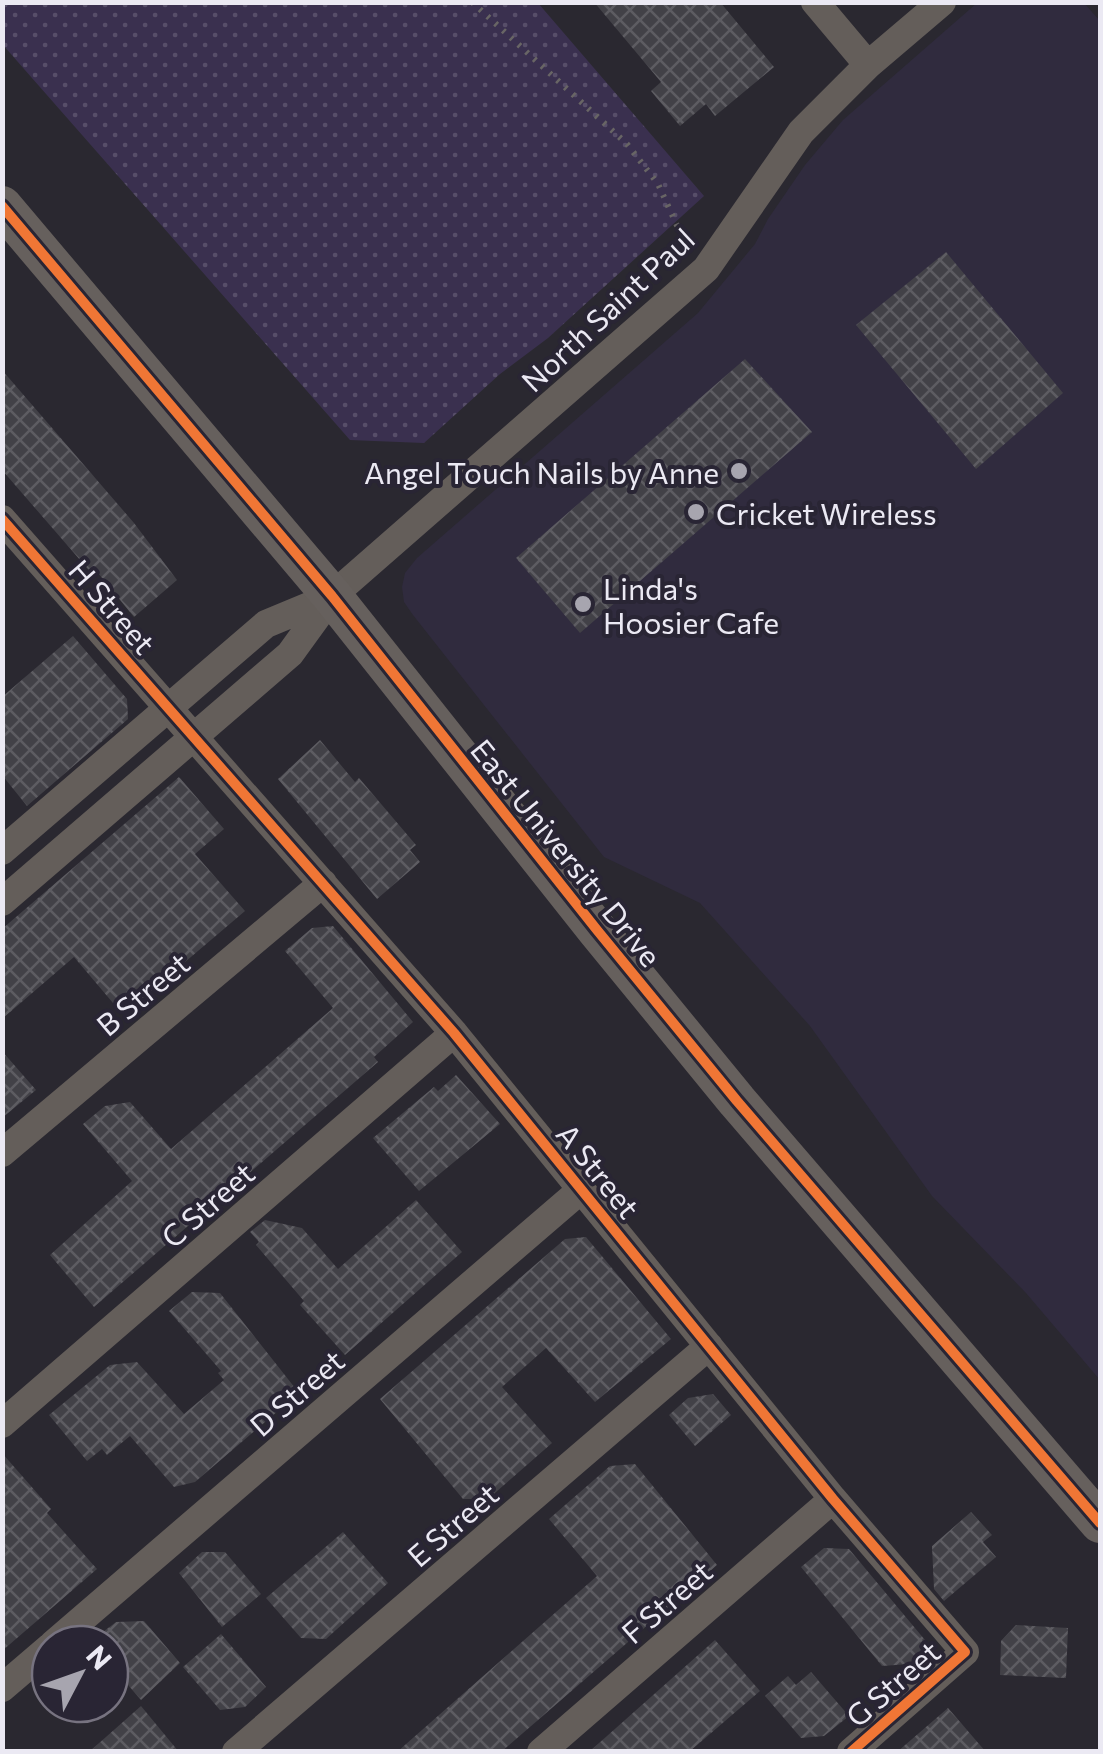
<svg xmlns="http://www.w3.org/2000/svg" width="1103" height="1754" font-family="Commissioner,sans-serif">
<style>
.built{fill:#302b3e}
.park{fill:url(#park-dots)}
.building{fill:url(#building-cross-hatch)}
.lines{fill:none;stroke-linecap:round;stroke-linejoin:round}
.path{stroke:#686565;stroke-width:6;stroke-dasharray:2.5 8;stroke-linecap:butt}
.street{stroke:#645e5a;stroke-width:28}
.secondary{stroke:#66605d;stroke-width:40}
.cycleway-casing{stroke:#292534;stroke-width:16}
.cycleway{stroke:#f07635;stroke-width:10}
.poi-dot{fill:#a7a5af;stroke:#292534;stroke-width:4}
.labels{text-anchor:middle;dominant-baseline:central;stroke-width:8;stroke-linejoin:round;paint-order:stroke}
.street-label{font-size:30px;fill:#ebe9f3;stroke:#292534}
.poi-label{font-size:30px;fill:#ebe9f3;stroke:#292534;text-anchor:start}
</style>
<defs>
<pattern id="park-dots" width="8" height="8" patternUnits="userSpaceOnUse" patternTransform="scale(2.5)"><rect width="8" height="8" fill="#3a304f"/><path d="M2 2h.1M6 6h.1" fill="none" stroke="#574e69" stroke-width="1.8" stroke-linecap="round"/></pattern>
<pattern id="building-cross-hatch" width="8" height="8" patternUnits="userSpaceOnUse" patternTransform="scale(2.5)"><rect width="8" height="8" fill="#424147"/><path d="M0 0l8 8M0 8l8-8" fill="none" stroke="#5d5c62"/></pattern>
</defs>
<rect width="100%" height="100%" fill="#2a2830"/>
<path class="built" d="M 977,3 L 1084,3 L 1100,21 L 1100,1380 L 1026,1293 L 932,1196 L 810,1026 L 700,903 L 604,857 L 413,615 L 404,602 L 402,587 L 405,573 L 417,558 L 698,313 L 755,244 L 768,219 L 805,165 L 843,120 Z"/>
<path class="park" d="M 2,3 L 538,3 L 704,196 L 548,338 L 500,374 L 424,443 L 350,440 L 3,45 Z"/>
<path class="building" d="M 594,2 L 720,2 L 774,67 L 715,116 L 706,104 L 680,126 L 651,91 L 661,82 Z
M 946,252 L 1063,393 L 976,469 L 856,325 Z
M 745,359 L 812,432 L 580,633 L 516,558 Z
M 2,370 L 134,523 L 177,580 L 134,617 L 98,573 L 94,576 L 2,470 Z
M 73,636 L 127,699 L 128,719 L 27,806 L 2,775 L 2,697 Z
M 320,740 L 355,782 L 359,778 L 416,845 L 410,850 L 420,862 L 377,899 L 278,779 Z
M 179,777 L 224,829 L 195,854 L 245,911 L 138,1002 L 113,1003 L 74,957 L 2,1019 L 2,929 Z
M 333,926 L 413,1022 L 374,1057 L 378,1062 L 94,1307 L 50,1255 L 132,1181 L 83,1124 L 105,1106 L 130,1102 L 171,1149 L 333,1008 L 285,951 L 312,928 Z
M 2,1051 L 36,1090 L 2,1118 Z
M 456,1075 L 500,1124 L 419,1191 L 373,1138 L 434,1087 L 438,1091 Z
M 416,1200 L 462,1252 L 345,1355 L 300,1305 L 304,1301 L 256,1245 L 259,1242 L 250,1232 L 265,1220 L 302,1228 L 338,1269 Z
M 586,1237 L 671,1339 L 595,1402 L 546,1348 L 502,1387 L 552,1443 L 488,1499 L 463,1499 L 380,1399 L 565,1239 Z
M 192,1292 L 220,1293 L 299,1393 L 195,1482 L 174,1487 L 130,1436 L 107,1455 L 102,1449 L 87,1461 L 49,1415 L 110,1365 L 137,1362 L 184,1414 L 224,1380 L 218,1373 L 221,1371 L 169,1311 Z
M 713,1394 L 731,1415 L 695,1446 L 669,1415 L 688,1398 Z
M 2,1453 L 51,1509 L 47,1513 L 97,1569 L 2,1651 Z
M 635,1464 L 717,1565 L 501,1752 L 397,1752 L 597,1576 L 549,1519 L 610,1466 Z
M 971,1512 L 992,1535 L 983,1542 L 996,1557 L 944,1601 L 934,1589 L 932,1546 Z
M 343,1532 L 388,1583 L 326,1639 L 301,1638 L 266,1598 Z
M 824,1548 L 849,1549 L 930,1646 L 909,1664 L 882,1666 L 801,1567 Z
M 202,1552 L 225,1552 L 261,1594 L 222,1627 L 179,1573 Z
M 144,1621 L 180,1663 L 141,1700 L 110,1664 L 110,1644 L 97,1643 L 101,1638 L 99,1635 L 116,1622 Z
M 1016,1625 L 1068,1628 L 1066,1678 L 1000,1675 L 1001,1641 Z
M 221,1634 L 266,1687 L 245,1707 L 220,1710 L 183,1667 Z
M 715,1640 L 760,1691 L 739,1709 L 689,1752 L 589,1752 Z
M 811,1672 L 849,1716 L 824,1736 L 801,1738 L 765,1696 L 788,1676 L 796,1685 Z
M 141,1706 L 179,1752 L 89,1752 Z
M 948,1708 L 986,1752 L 897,1752 Z"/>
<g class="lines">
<path class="path" d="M 472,2 L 627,144 L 658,184 L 686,245"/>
<path class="street" d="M 815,2 L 868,65
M 2,519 L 454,1033 L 833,1499 L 965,1652 L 851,1752
M 2,851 L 266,624 L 331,597
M 2,902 L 290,654 L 332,596 L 706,269 L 801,132 L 868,65 L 942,2
M 2,1153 L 323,883
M 2,1424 L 454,1033
M 53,1644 L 582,1189
M 2,1688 L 50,1647
M 236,1752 L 709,1346
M 541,1752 L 833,1499"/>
<path class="secondary" d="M 2,206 L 332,596 L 597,930 L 737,1101 L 1100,1523"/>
<g class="cycleway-casing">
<path id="cycleway" d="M 2,206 L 332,596 L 597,930 L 737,1101 L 1100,1523
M 2,519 L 454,1033 L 833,1499 L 965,1652 L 851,1752"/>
</g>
<use href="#cycleway" class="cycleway"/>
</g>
<g class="poi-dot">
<circle cx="739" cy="471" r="10"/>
<circle cx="696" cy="512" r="10"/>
<circle cx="583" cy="604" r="10"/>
</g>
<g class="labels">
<g class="street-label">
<text transform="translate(607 309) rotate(-43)">North Saint Paul</text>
<text transform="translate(113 606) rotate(49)">H Street</text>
<text transform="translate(567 852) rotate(51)">East University Drive</text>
<text transform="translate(142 993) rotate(-40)">B Street</text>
<text transform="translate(599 1170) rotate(51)">A Street</text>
<text transform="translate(207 1204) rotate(-41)">C Street</text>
<text transform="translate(296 1392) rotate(-41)">D Street</text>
<text transform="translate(452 1524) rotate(-41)">E Street</text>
<text transform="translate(666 1601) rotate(-41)">F Street</text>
<text transform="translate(892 1683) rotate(-41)">G Street</text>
</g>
<g class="poi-label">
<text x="719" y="471" text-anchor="end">Angel Touch Nails by Anne</text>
<text x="716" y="512">Cricket Wireless</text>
<text x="603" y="587">Linda's<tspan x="603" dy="34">Hoosier Cafe</tspan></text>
</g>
</g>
<rect width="1103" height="1754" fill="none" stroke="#ebe9f3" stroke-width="10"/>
<g transform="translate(80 1674) rotate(49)"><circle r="48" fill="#292534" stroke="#777380" stroke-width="2.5"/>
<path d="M0-8L18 38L0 25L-18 38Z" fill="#a7a5af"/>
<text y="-15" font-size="28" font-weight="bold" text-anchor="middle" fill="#ebe9f3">N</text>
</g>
</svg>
